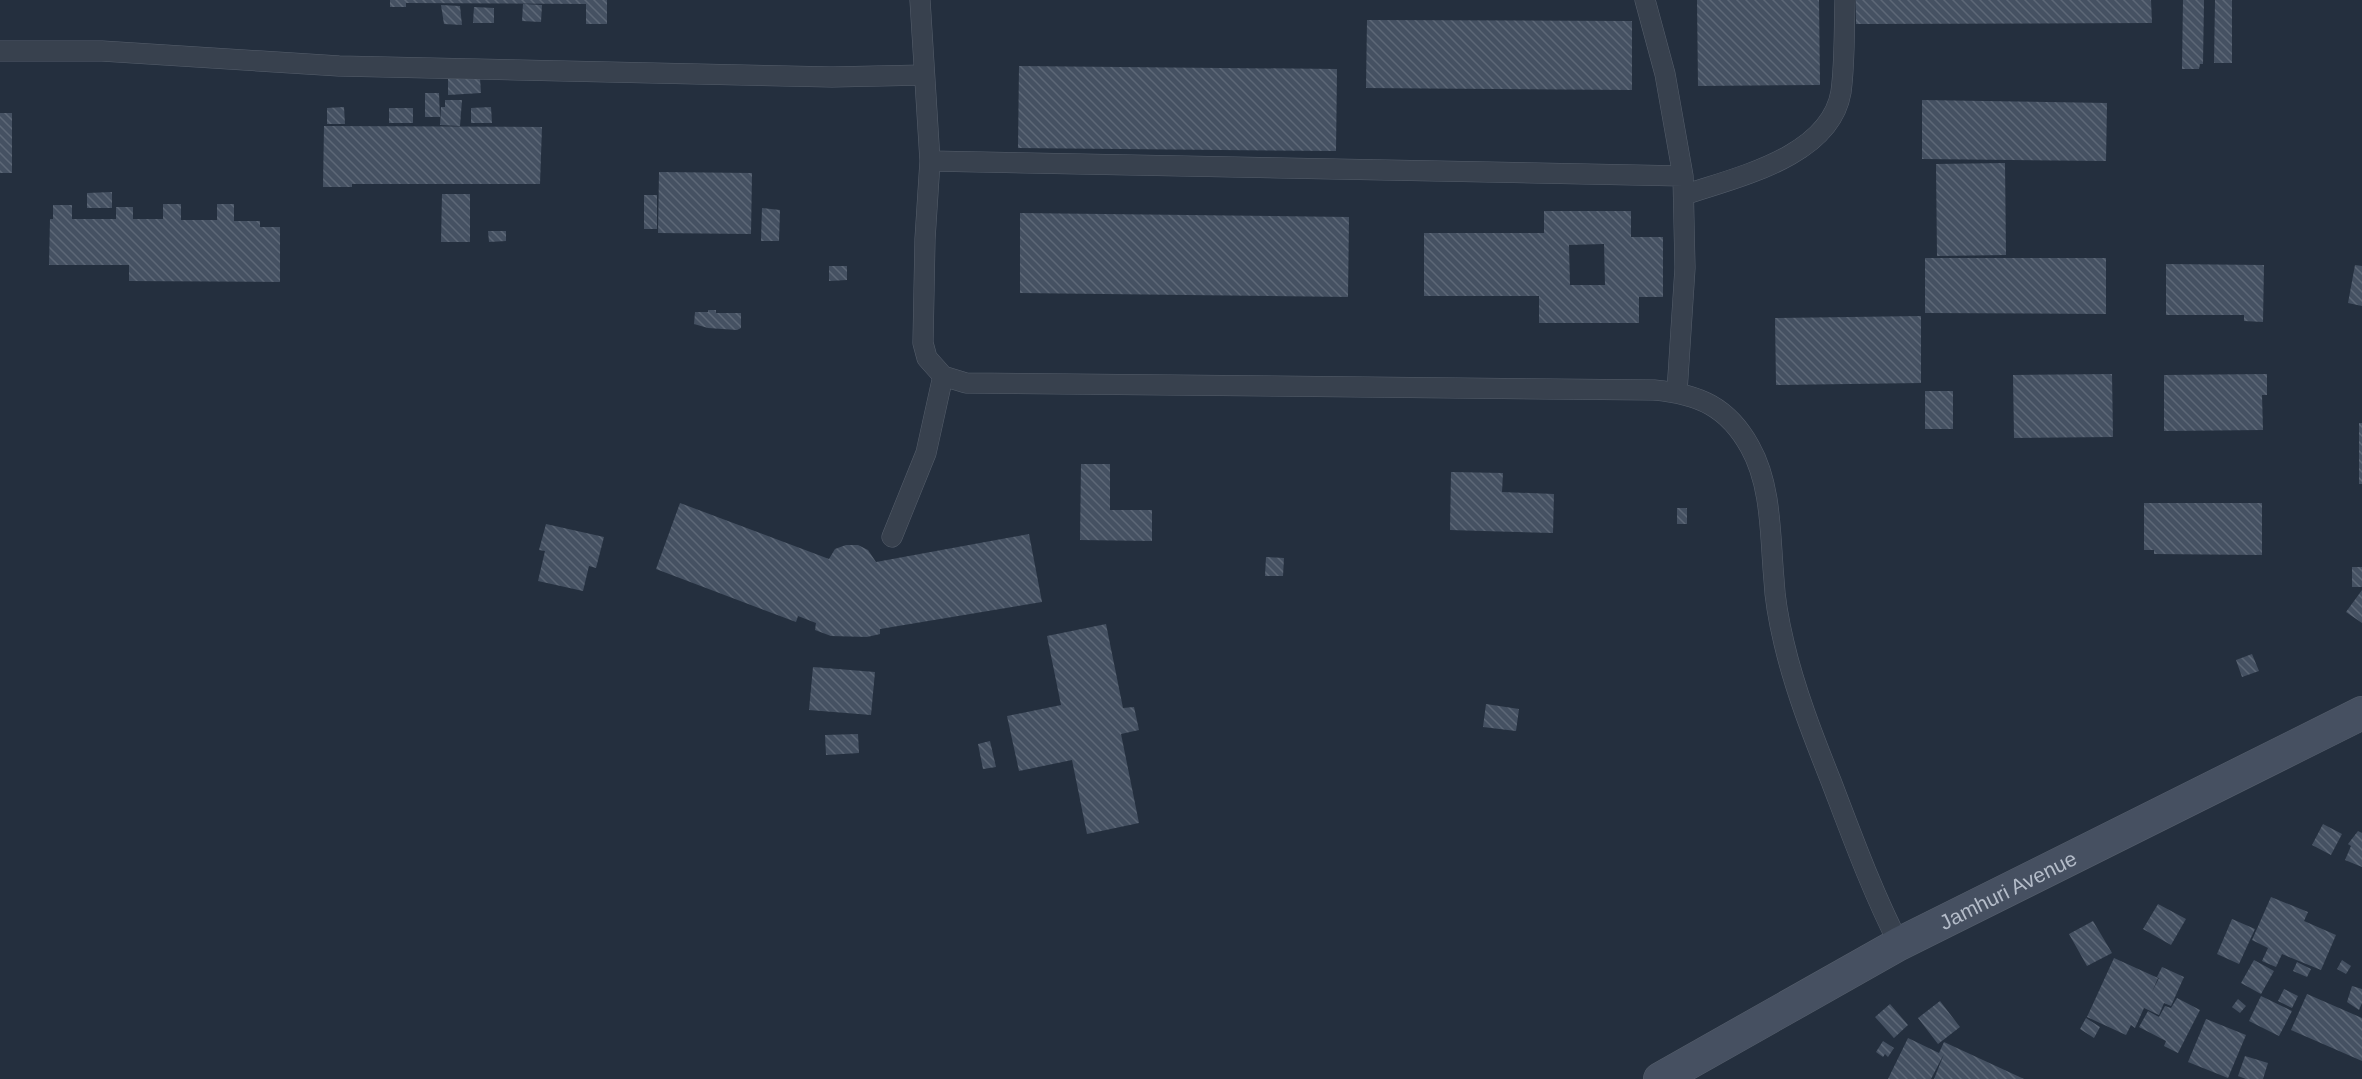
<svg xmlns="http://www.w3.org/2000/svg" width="2362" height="1079" font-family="Helvetica,sans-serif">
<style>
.building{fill:url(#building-back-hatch);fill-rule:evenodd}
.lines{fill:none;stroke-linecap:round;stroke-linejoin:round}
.lane-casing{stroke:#565f6c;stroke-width:21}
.secondary-casing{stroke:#565f6c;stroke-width:34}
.lane{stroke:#38414e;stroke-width:20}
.secondary{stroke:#465061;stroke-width:33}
.labels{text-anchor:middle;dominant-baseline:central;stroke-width:4.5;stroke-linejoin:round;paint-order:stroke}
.street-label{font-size:21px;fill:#b4bcc9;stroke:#1d2633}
</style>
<defs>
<pattern id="building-back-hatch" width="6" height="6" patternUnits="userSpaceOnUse" patternTransform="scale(1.5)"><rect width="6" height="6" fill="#455162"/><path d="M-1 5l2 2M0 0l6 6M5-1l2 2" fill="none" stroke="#5d6877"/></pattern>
</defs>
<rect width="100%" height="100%" fill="#242f3e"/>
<path class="building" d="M 390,0 L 607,0 L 607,24 L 586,24 L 586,4 L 406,3 L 406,7 L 390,7 Z
M 1697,0 L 1819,0 L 1820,85 L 1698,86 Z
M 1856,0 L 2151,0 L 2152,23 L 1856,24 Z
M 2183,0 L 2204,0 L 2203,64 L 2200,64 L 2199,69 L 2182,69 Z
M 2215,0 L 2232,0 L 2232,63 L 2214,63 Z
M 523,4 L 542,5 L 541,22 L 522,21 Z
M 441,5 L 460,6 L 462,25 L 444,24 Z
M 474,7 L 494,8 L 494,23 L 473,23 Z
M 1367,20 L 1632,21 L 1632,90 L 1366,88 Z
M 1019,66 L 1337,69 L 1336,151 L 1018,148 Z
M 480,78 L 481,93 L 448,95 L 448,79 Z
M 425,93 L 439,93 L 440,117 L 425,117 Z
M 445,100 L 462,100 L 460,126 L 440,125 L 441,107 L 445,107 Z
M 1922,100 L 2107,103 L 2106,161 L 1922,159 Z
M 344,107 L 345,124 L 327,124 L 327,108 Z
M 491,107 L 492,123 L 471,123 L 471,108 Z
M 389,108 L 413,108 L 413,123 L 389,123 Z
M 0,113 L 12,113 L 12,173 L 0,173 Z
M 324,126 L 542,127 L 540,184 L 352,184 L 352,187 L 323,187 Z
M 2005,163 L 2006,255 L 1937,256 L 1936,164 Z
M 659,172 L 752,173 L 751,234 L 658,233 Z
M 112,192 L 112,208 L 87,208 L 87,193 Z
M 442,194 L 470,194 L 470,242 L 441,242 Z
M 644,195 L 657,195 L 657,229 L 644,229 Z
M 163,204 L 181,204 L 181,220 L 217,220 L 217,204 L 234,204 L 234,221 L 260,221 L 260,227 L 280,227 L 280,282 L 129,281 L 129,265 L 49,265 L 50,219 L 53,219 L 53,205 L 72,205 L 72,219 L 116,219 L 116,207 L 133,207 L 133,219 L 163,219 Z
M 762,208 L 780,210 L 779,241 L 761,241 Z
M 1544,211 L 1631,211 L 1631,237 L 1663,237 L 1663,297 L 1639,297 L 1639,323 L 1539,323 L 1539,296 L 1424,296 L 1424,233 L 1544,233 ZM 1604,244 L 1605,285 L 1570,285 L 1569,245 Z
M 1020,213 L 1349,217 L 1348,297 L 1020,293 Z
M 488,231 L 506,231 L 506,241 L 489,242 Z
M 1925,258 L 2106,258 L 2106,314 L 1925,313 Z
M 2166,264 L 2264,265 L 2263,322 L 2244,321 L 2244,315 L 2166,315 Z
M 2355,265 L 2362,266 L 2362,306 L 2348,303 Z
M 829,266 L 847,266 L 847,280 L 829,281 Z
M 708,310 L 716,310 L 716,313 L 741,313 L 741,328 L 737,330 L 708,328 L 694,324 L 695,312 L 708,312 Z
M 1921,316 L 1921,383 L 1776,385 L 1775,318 Z
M 2112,374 L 2113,437 L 2014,438 L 2013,375 Z
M 2267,374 L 2267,395 L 2262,395 L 2263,430 L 2164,431 L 2164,375 Z
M 1925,391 L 1953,391 L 1953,429 L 1925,429 Z
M 2359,423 L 2362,423 L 2362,484 L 2359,484 Z
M 1081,464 L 1110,464 L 1110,510 L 1152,510 L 1152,541 L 1080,540 Z
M 1451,472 L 1503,473 L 1502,492 L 1554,494 L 1553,533 L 1450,530 Z
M 680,503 L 829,559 L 835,549 L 846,545 L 858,545 L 868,550 L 876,562 L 1029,534 L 1042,602 L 880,629 L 880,634 L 867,637 L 831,636 L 815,630 L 816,623 L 798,616 L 796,622 L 656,569 Z
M 2144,503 L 2262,503 L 2262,555 L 2154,554 L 2154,550 L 2144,550 Z
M 1677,508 L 1687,508 L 1687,524 L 1677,524 Z
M 546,524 L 604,537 L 596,568 L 589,566 L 583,591 L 538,581 L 545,551 L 539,550 Z
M 1266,557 L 1284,558 L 1283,576 L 1265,576 Z
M 2352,567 L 2362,567 L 2362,587 L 2352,587 Z
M 2362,590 L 2362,623 L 2346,612 Z
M 1106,624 L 1123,708 L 1134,707 L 1139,730 L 1121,734 L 1139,823 L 1087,834 L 1072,760 L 1019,771 L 1007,716 L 1061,705 L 1047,636 Z
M 2252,654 L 2259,671 L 2242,677 L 2236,660 Z
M 813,667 L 875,672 L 871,715 L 809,710 Z
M 1486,704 L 1519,709 L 1516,731 L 1483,727 Z
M 858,734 L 859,753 L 826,755 L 825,735 Z
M 990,741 L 996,767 L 983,769 L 978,744 Z
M 2323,824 L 2342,834 L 2331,855 L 2312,845 Z
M 2358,831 L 2362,833 L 2362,867 L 2345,860 L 2351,846 L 2348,844 Z
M 2271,897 L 2308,912 L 2304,921 L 2336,935 L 2321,970 L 2282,954 L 2276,967 L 2262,961 L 2268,948 L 2252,940 Z
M 2158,904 L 2186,919 L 2171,945 L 2143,929 Z
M 2232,919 L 2255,929 L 2239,964 L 2217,954 Z
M 2093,921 L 2112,953 L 2087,966 L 2069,934 Z
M 2114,958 L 2158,978 L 2152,992 L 2159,978 L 2162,980 L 2157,977 L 2162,967 L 2184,977 L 2171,1006 L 2164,1003 L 2159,1015 L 2144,1008 L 2135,1028 L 2131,1025 L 2126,1035 L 2087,1017 Z
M 2254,960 L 2274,971 L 2261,994 L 2241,983 Z
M 2342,960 L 2351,966 L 2346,974 L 2337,969 Z
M 2297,962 L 2311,969 L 2307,977 L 2293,971 Z
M 2352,986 L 2362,989 L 2362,1003 L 2359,1010 L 2347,1002 Z
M 2284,989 L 2298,996 L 2292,1008 L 2278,1001 Z
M 2307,994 L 2362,1018 L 2362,1061 L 2291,1030 Z
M 2261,996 L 2292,1011 L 2279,1036 L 2249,1021 Z
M 2177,998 L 2200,1010 L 2178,1053 L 2164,1046 L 2166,1041 L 2139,1027 L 2148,1011 L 2159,1017 L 2165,1006 L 2171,1008 Z
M 2238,999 L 2246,1006 L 2240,1013 L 2232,1007 Z
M 1940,1001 L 1960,1027 L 1938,1044 L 1918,1018 Z
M 1890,1004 L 1908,1025 L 1894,1038 L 1875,1017 Z
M 2086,1018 L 2100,1027 L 2094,1038 L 2080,1029 Z
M 2206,1019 L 2246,1035 L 2228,1078 L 2188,1062 Z
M 1908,1038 L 1939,1053 L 1944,1042 L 2024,1079 L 1934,1079 L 1944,1054 L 1931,1079 L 1888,1079 Z
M 1883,1041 L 1894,1048 L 1888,1057 L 1885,1054 L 1883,1057 L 1876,1052 Z
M 2245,1056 L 2268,1063 L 2263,1079 L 2246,1079 L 2238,1076 Z"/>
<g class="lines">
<g class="lane-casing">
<path id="lane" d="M 920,0 L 930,161 L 925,239 L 923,343 L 927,358 L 943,376 L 966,383 L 1654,390 C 1699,394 1728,407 1750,447 C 1772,486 1770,537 1774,580 C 1775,602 1779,622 1784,643 C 1795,690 1813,736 1831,781 C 1852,836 1872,891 1899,944
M 1645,0 L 1665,74 L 1683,176 L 1685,268 L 1677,392
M 0,51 L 102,51 L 339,66 L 832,77 L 924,75
M 930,161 L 1683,176
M 1684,195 C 1737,177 1830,157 1841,92 C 1845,62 1844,30 1845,0
M 892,537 L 926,453 L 943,376"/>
</g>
<g class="secondary-casing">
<g id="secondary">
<path id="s1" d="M 1660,1079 L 1899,944 L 2362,713"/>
</g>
</g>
<use href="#lane" class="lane"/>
<use href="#secondary" class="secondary"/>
</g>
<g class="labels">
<g class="street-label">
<text stroke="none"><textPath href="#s1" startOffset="396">Jamhuri Avenue</textPath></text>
</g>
</g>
</svg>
